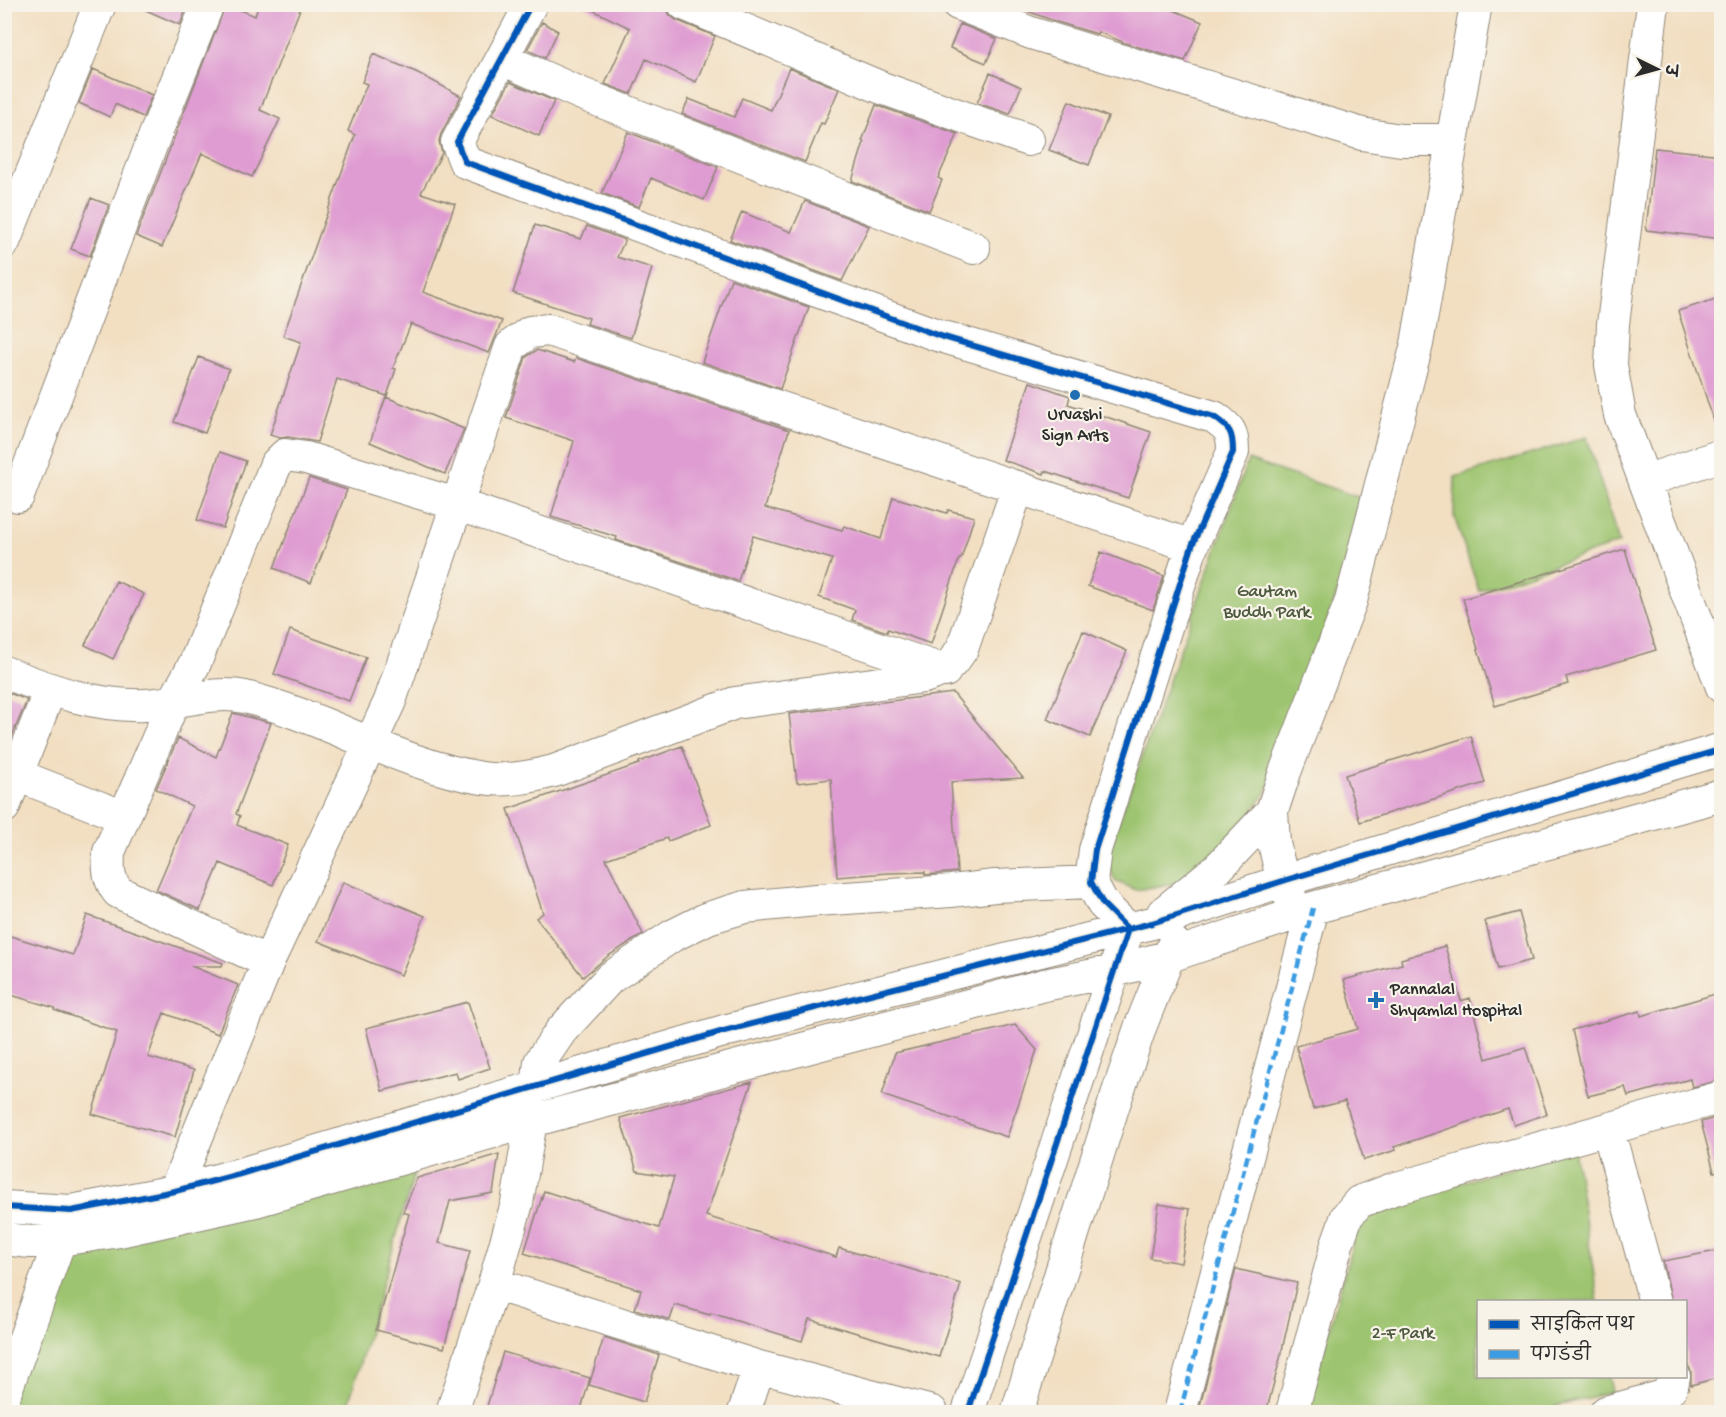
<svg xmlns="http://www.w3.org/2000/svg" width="1726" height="1417" font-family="'Gochi Hand','Playpen Sans Deva',sans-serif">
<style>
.green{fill:#9dc46f;stroke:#64784d;stroke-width:1.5}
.building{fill:#df9cd2}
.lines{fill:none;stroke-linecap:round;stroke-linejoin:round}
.minor-casing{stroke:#8e8576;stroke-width:34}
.minor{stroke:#fff;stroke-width:32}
.quiet{stroke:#3d9ce1;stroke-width:4.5;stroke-dasharray:9 4.5;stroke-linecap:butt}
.cycleway-casing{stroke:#f7f3e8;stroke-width:10}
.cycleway{stroke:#0057b8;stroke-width:6}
.poi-dot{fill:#1f6fb2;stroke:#f7f3e8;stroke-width:2}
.labels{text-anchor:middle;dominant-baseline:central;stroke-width:4.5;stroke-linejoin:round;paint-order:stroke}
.poi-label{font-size:18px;fill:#2b2b2b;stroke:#f7f3e8}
.park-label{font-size:18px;fill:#4d593f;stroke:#f7f3e8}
</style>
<rect width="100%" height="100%" fill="#f7f3e8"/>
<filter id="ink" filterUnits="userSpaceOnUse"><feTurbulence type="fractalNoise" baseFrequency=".0167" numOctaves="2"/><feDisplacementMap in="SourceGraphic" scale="12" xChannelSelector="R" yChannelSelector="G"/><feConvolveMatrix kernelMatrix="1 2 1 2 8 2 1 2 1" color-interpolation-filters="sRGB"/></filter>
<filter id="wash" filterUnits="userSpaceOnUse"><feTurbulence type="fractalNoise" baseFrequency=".008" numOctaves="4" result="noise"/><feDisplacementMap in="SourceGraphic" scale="24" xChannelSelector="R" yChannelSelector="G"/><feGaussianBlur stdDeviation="1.35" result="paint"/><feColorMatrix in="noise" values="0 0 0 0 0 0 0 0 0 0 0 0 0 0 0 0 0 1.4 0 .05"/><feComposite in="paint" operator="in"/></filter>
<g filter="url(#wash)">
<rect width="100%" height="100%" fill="#f2dfc2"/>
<path class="green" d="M 1587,437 L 1619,543 L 1479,591 L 1454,516 L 1455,477 Z
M 1248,460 L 1370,501 L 1266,793 L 1233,837 L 1181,882 L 1136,890 L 1115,881 L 1106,857 Z
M 1574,1149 L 1598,1301 L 1478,1302 L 1478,1376 L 1609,1377 L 1612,1392 L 1534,1412 L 1307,1412 L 1361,1212 Z
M 415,1171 L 346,1412 L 5,1412 L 5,1400 L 54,1253 Z"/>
<g id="blocks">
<path class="building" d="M 132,4 L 188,4 L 180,25 Z
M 226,4 L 255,16 L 259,4 L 302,4 L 260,110 L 280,119 L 252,177 L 202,153 L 162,247 L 136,236 Z
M 580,4 L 666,4 L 669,14 L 676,20 L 715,36 L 696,82 L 646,59 L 631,94 L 605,84 L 630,28 Z
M 1017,4 L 1159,4 L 1202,22 L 1185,61 L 1125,43 L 1098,32 L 1097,34 L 1057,22 L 1016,7 Z
M 542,22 L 558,31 L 545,58 L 527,50 Z
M 960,24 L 997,39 L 986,63 L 950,48 Z
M 373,54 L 416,72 L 461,96 L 441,134 L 439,141 L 442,153 L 421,193 L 455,204 L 423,292 L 502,321 L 489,353 L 411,324 L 393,368 L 396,369 L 387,396 L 337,379 L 317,442 L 288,437 L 280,438 L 270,435 L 301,342 L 283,336 L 355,135 L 348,131 L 367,84 L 362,82 Z
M 789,68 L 839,89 L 824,124 L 821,123 L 805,162 L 682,114 L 689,99 L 734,117 L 742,98 L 771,110 Z
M 93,69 L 152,95 L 143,117 L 115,104 L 110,117 L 79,103 Z
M 990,73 L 1021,87 L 1010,114 L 977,103 Z
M 510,82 L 554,101 L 539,136 L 492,115 Z
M 1069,101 L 1108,117 L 1089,165 L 1049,150 Z
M 876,105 L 958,134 L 938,178 L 942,180 L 929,211 L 852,181 L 864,142 L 862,141 Z
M 628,132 L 718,167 L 704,200 L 651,178 L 639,207 L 602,193 Z
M 1655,148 L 1722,155 L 1722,239 L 1646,230 Z
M 91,198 L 109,205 L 90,256 L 71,249 Z
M 805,201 L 869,226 L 842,281 L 730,240 L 742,212 L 791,232 Z
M 535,225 L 581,239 L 587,226 L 625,240 L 617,257 L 652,268 L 631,338 L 587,324 L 589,318 L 513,293 Z
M 731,279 L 809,307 L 780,389 L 702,362 Z
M 1722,297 L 1722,430 L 1717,431 L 1678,311 Z
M 537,350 L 574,362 L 576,358 L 789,430 L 765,508 L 842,530 L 844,526 L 881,539 L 893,497 L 947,513 L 948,510 L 974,517 L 961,559 L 959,559 L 931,644 L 888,629 L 887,632 L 852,620 L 855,610 L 819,597 L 832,559 L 753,536 L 738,581 L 616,540 L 617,537 L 551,517 L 574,441 L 506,418 L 526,357 Z
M 199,357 L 229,369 L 205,433 L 174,422 Z
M 1030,382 L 1070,396 L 1068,404 L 1151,432 L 1128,498 L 1045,471 L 1044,474 L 1003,460 Z
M 386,397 L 464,429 L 445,474 L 370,442 Z
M 220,452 L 246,461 L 223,528 L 197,520 Z
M 309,478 L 347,490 L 311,583 L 274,568 Z
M 1625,549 L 1656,650 L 1566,677 L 1568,684 L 1495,706 L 1463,599 Z
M 1101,552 L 1164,576 L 1153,610 L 1088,586 Z
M 116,581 L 144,594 L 113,659 L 85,645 Z
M 290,630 L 366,657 L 349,701 L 274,674 Z
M 1083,631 L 1127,651 L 1090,737 L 1047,719 Z
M 4,691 L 27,700 L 5,753 L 4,752 Z
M 953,693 L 1023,778 L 951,782 L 957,872 L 925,875 L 925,872 L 888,873 L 837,877 L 831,779 L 797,783 L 789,714 Z
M 233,713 L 271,723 L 236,814 L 240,816 L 237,825 L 288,845 L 273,885 L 220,863 L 200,910 L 156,890 L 192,806 L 156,789 L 178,738 L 216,757 Z
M 1471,736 L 1485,783 L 1360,822 L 1345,775 Z
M 682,746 L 711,825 L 668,841 L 667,838 L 606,859 L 643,934 L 608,956 L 583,977 L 536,918 L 543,913 L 508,809 L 639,764 L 639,762 Z
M 343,882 L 425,916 L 401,975 L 318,941 Z
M 1519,912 L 1532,960 L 1498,969 L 1485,921 Z
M 87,915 L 223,963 L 222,966 L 191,966 L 238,985 L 218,1034 L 164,1013 L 148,1057 L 194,1070 L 175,1137 L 92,1114 L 117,1032 L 54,1010 L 55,1008 L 4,993 L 4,934 L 73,955 Z
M 1445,946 L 1461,1001 L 1470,998 L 1486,1059 L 1525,1047 L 1547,1114 L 1514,1125 L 1508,1109 L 1394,1147 L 1396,1150 L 1364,1160 L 1345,1101 L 1313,1109 L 1296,1046 L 1358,1029 L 1344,980 L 1402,964 L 1401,959 Z
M 1722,992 L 1722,1080 L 1692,1087 L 1690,1079 L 1628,1096 L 1625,1087 L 1588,1096 L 1572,1030 L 1640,1011 L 1641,1016 Z
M 468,1002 L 490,1068 L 458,1079 L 456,1072 L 382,1091 L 366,1028 Z
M 1015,1025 L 1037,1050 L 1007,1137 L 882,1095 L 895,1053 Z
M 752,1082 L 706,1216 L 836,1257 L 839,1248 L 961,1284 L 939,1357 L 809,1319 L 802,1341 L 711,1313 L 710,1315 L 675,1305 L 670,1320 L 635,1309 L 641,1290 L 524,1253 L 544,1191 L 659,1228 L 674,1177 L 637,1171 L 620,1118 Z
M 1722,1116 L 1722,1171 L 1714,1172 L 1701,1122 Z
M 499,1154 L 493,1193 L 450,1201 L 439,1243 L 470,1251 L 444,1348 L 376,1330 L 409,1214 L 403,1212 L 417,1178 Z
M 1159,1204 L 1190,1209 L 1181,1263 L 1150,1258 Z
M 1722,1250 L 1722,1377 L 1691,1385 L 1691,1371 L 1686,1362 L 1686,1302 L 1672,1302 L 1663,1261 Z
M 1236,1269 L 1297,1283 L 1280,1359 L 1266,1413 L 1198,1413 Z
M 604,1337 L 659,1355 L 644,1402 L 589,1385 Z
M 503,1352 L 590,1378 L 580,1413 L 485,1413 Z"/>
</g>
</g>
<g filter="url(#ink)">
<use href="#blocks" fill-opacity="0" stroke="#8e8576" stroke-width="1.5"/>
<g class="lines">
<g class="minor-casing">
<path id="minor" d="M 531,4 L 457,142 L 465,162 L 937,335 L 1214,417 C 1230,428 1233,432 1233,452 L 1192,546 L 1095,850 L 1091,882 L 1103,904 L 1128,929 L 968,1412
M 684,4 L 882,88 L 1028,140
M 958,4 L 1031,33 L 1362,134 L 1401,140 L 1452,140
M 1653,4 L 1613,324 L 1611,365 L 1620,415 L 1722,687
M 502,59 L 582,94 L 974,248
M 4,242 L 100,4
M 1645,481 L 1722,455
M 18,496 L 155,135 L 208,4
M 4,672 C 50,690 96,707 145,705 C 178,704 212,690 245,697 C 326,717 399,765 482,778 C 506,782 531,777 554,771 L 735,703 L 924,677 C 946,670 949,669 962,649 L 1018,487
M 4,770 L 124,817
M 4,807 L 50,690
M 1291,900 L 1286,880 L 1279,865 L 1274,843 L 1272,811 L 1285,772 L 1351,601 L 1417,344 L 1476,4
M 1163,913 L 1218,868 L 1272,811
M 268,962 L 118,892 C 108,879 108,869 109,852 L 174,701 L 195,663 L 276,464 L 285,455 L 306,458 L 456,504 L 945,671
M 537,1087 L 540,1062 L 561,1031 L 610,978 L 672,936 L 708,918 L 745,907 L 816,900 L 951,891 L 995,886 L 1091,882
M 1608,1129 L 1655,1302
M 178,1205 L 175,1191 L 268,962 L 390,701 L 511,346 L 530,332 L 549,330 L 1192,546
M 4,1207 L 71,1211 L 175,1191 L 240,1174 L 724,1031 L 1152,923 L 1286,880 L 1722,749
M 4,1239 L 30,1242 L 60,1240 L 120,1231 L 256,1201 L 531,1121 L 1044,985 L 1114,971 L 1167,957 L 1313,908 L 1722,795
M 494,1284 L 759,1367 L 932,1412
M 4,1396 L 60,1240
M 452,1412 L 494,1284 L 517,1203 L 531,1121
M 744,1412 L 759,1367
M 1017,1412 L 1114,1104 L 1141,1025 L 1174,943
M 1180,1412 L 1313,908
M 1292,1412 L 1337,1244 L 1347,1216 L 1359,1202 L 1393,1189 L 1722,1097
M 1606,1412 L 1664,1396 L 1672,1386 L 1674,1376"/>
</g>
<use href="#minor" class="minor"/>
<path class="quiet" d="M 1180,1412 L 1313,908"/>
<g class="cycleway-casing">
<path id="cycleway" d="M 531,4 L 457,142 L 465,162 L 937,335 L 1214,417 C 1230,428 1233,432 1233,452 L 1192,546 L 1095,850 L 1091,882 L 1103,904 L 1128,929 L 968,1412
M 4,1207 L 71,1211 L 175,1191 L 240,1174 L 724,1031 L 1152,923 L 1286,880 L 1722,749"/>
</g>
<use href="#cycleway" class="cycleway"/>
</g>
</g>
<g class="poi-dot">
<circle cx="1075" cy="395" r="6"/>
<path d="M1373 991h6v6h6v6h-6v6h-6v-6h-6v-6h6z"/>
</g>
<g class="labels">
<g class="poi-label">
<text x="1075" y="415">Urvashi<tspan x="1075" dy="21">Sign Arts</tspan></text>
<text x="1390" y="990" text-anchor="start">Pannalal<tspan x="1390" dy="21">Shyamlal Hospital</tspan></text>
</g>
<g class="park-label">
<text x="1267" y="592">Gautam<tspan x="1267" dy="21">Buddh Park</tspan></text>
<text x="1403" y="1334">2-F Park</text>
</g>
</g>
<rect width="1726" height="1417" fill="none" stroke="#f7f3e8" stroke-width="24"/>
<rect x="1477" y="1300" width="210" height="78" fill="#f7f3e8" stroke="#a5a39c" stroke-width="1.5"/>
<rect x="1489" y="1320" width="30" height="9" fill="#0057b8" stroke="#a5a39c" stroke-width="1.5"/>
<text x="1531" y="1330" font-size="18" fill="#2b2b2b">साइकिल पथ</text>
<rect x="1489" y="1350" width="30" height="9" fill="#3d9ce1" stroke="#a5a39c" stroke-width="1.5"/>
<text x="1531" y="1360" font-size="18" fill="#2b2b2b">पगडंडी</text>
<g transform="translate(1657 69) rotate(95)" stroke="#f7f3e8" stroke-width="4.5" paint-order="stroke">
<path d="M0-4.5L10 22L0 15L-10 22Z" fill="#2b2b2b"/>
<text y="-9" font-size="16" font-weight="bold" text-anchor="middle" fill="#2b2b2b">उ</text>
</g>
</svg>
